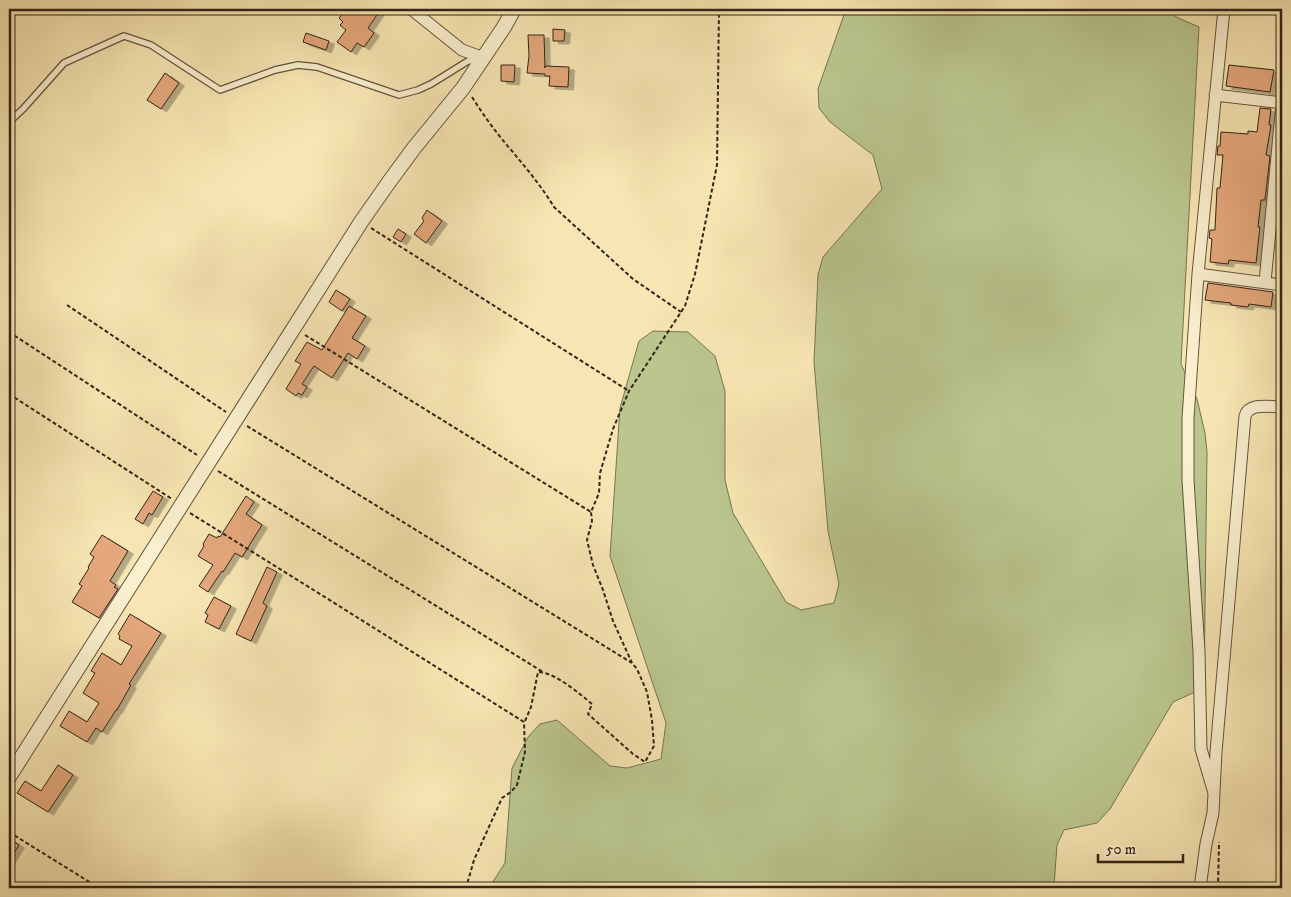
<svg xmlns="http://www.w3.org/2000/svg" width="1291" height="897" font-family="'IM FELL DW Pica',serif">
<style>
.green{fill:#bac68e;stroke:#767553}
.building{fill:#e4a87c;stroke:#322418;filter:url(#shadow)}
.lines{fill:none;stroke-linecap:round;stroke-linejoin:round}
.service-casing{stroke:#63543f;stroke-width:8}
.minor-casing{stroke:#63543f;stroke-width:13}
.tertiary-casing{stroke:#63543f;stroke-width:16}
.path{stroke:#322418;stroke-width:2;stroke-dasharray:4 2.5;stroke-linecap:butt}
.service{stroke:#faefce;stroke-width:5.5}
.minor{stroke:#faefce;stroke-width:11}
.tertiary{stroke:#faefce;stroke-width:14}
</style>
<defs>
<filter id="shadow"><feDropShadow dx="5.5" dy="3" stdDeviation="0" flood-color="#0004"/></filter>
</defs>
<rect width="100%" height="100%" fill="#f7e6b3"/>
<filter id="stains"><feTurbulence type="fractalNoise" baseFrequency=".004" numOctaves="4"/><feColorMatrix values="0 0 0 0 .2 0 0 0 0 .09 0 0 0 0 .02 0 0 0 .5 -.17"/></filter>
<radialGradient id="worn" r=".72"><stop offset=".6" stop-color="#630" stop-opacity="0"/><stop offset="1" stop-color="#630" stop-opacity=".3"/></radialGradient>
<path class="green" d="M 846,9 L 1172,9 L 1174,16 L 1199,27 L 1181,364 L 1197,399 L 1205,433 L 1207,452 L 1204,688 L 1173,702 L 1110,809 L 1097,823 L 1064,830 L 1057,845 L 1054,886 L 1052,888 L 489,888 L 505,863 L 512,768 L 528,737 L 540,724 L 557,720 L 610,766 L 627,768 L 661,759 L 666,723 L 610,556 L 620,408 L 639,341 L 653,331 L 688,332 L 715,356 L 725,391 L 725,480 L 733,513 L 786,602 L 801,610 L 834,603 L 839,584 L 828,531 L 814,362 L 818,275 L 823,257 L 882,189 L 873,155 L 830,122 L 819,108 L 818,89 Z"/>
<path class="building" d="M 346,9 L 381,9 L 368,28 L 374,33 L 364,47 L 357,43 L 351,52 L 337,42 L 346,30 L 340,25 L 343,22 L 339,18 Z
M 553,29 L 565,30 L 564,41 L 553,41 Z
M 306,33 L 329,41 L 326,50 L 303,42 Z
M 528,35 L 544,35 L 545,68 L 545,66 L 569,67 L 568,87 L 549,86 L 550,76 L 545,76 L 545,74 L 527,73 L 529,56 Z
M 501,65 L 515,65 L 514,82 L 501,81 Z
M 1229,65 L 1274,70 L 1270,92 L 1226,86 Z
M 165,73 L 179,83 L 161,109 L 147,100 Z
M 1260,108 L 1271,109 L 1269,125 L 1271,125 L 1266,155 L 1270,156 L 1265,200 L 1261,200 L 1258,227 L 1260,227 L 1256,263 L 1229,260 L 1228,264 L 1210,262 L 1212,239 L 1209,238 L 1210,230 L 1215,230 L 1217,188 L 1220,188 L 1223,155 L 1217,155 L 1218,146 L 1220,146 L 1221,132 L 1248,134 L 1248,131 L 1257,132 Z
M 427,210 L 442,221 L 426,243 L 414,234 L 424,221 L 422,218 Z
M 398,229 L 406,234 L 401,242 L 393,237 Z
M 1208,283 L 1273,292 L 1271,307 L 1249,304 L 1248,307 L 1231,305 L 1231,303 L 1205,300 Z
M 336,290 L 350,299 L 342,311 L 329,302 Z
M 349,306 L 366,316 L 352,338 L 365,346 L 357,359 L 348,353 L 332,378 L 314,366 L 302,384 L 307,387 L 302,395 L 298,393 L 296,396 L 286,389 L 301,364 L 295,361 L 307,342 L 322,350 Z
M 153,491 L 163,497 L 152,515 L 149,513 L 143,524 L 135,519 Z
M 246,496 L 254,502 L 246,514 L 262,525 L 242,557 L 235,553 L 223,572 L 222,571 L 208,592 L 199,586 L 213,565 L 198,556 L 204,546 L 203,544 L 209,534 L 217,538 L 218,536 L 220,537 Z
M 102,535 L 128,551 L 110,581 L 116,585 L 114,587 L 118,589 L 99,618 L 72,602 L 82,586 L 79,584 L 89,568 L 88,567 L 94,557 L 90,554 Z
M 267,567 L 277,572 L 263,603 L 267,606 L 251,641 L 236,634 Z
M 214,597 L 231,606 L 219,629 L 205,622 L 208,615 L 205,613 Z
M 130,614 L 161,633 L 129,684 L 131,685 L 117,710 L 116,710 L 102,732 L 96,728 L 87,742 L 60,726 L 69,711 L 87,722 L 99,703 L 83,693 L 95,673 L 91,671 L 102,653 L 121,665 L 132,646 L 119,639 L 120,636 L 118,634 Z
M 58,765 L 73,775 L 48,812 L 17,793 L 25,781 L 41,791 Z
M 9,838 L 19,845 L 9,861 Z"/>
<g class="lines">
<g class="service-casing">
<path id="service" d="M 9,122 L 23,109 L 64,63 L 124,36 L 151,45 L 220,90 L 275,70 L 298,65 L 317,67 L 399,95 L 418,90 L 431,84 L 468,61 L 480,59"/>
</g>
<g class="minor-casing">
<path id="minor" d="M 411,9 L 462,50 L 484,58
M 1215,95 L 1282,103
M 1198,274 L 1282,285
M 1265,282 L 1282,104
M 1214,793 L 1201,749 L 1199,651 L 1188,480 L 1188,418 L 1198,274 L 1224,9
M 1200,888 L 1206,844 L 1213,813 L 1216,752 L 1245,416 C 1249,402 1271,407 1282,407"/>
</g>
<g class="tertiary-casing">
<path id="tertiary" d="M 9,777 L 361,222 L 389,182 L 414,148 L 463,88 L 504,27 L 514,9"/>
</g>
<path class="path" d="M 472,97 C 484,116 497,134 512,151 C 527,169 542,187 554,207 L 633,279 L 681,312
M 371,228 L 629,391
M 67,305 L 226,412
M 9,332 L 197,455
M 305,335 L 591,512 L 599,493 L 600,473 L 613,429 L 629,391 L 685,306 L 695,274 L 717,165 L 719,9
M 9,394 L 172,499
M 247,426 L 632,663
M 218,471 L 543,672
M 190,513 L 312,589 L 524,722 L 525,752 L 517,785 L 511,792 L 502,798 L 474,860 L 466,888
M 525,721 L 531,707 L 538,672 C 554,672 579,693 592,704 L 588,714 L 633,754 L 645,762 L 654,746 L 652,720 L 647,692 L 637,669 L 632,663 L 613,621 L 603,590 L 593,565 L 587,540 L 592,521 L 591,512
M 9,832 L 99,888
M 1218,888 L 1219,842"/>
<use href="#service" class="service"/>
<use href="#minor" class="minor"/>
<use href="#tertiary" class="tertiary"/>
</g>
<rect width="1291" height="897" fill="none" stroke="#f7e6b3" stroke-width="30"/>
<rect x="10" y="10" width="1271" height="877" fill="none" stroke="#322418" stroke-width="2.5"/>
<rect x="15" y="15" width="1261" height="867" fill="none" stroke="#322418"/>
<path d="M1098 854v8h85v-8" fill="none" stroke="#322418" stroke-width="2.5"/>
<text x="1106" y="854" font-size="15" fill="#322418" stroke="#faefce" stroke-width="4" paint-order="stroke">50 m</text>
<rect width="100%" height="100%" filter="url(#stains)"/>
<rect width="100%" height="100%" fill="url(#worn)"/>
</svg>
